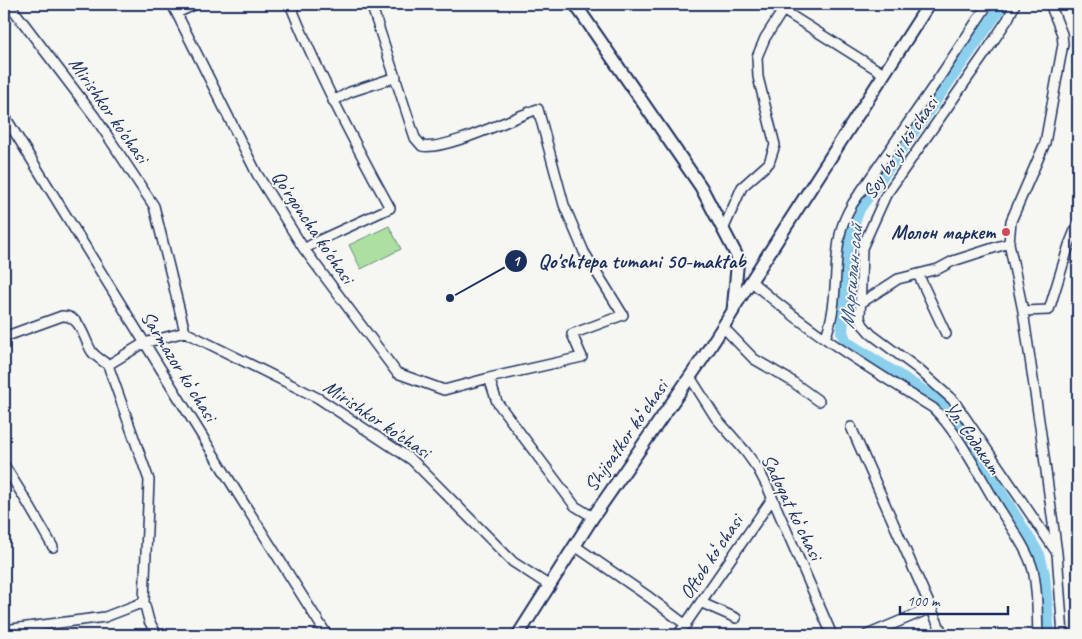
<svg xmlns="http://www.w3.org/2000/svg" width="1082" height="639" font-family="Caveat,sans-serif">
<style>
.garden{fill:#addfa0;stroke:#64877f}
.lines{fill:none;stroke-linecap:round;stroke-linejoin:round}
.river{stroke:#8cd0ee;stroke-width:12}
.street-casing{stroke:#1b2f5e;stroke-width:12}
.secondary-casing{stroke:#1b2f5e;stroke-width:15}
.street{stroke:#f6f6f2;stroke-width:9}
.secondary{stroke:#f6f6f2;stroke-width:11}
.poi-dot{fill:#d1495b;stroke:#f6f6f2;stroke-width:2}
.labels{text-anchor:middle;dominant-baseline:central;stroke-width:4;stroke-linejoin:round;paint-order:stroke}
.street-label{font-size:20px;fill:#1b2f5e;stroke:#f6f6f2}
.poi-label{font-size:20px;font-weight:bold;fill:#1b2f5e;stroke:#f6f6f2;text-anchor:end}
.water-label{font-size:21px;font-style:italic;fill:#375782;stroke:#f6f6f2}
.leader{fill:none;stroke:#1b2f5e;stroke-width:2}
.callout-dot{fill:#1b2f5e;stroke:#f6f6f2;stroke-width:2}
.mark-label{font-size:15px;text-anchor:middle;font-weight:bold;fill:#fff}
.callout-label{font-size:21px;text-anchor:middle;font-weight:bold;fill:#1b2f5e;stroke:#f6f6f2;stroke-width:4;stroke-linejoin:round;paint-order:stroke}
</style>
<rect width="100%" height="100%" fill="#f6f6f2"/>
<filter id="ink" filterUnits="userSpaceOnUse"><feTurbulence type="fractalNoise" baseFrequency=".02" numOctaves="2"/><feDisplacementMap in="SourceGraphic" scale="10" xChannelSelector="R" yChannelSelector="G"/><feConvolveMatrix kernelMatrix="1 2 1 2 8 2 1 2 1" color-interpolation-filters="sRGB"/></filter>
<g filter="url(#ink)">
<path class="garden" d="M 389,226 L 401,249 L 361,269 L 349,245 Z"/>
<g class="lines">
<path class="river" d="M 1003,4 L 859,209 L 851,231 L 842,332 L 846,342 L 933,397 L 957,421 L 1039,555 L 1044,574 L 1049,635"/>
<g class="street-casing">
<path id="street" d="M 9,4 L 95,117 L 154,206 L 185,332
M 172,4 L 257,174 L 304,249 L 397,373 L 444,390 L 489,378 L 497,402 L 575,506 L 593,517
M 290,4 C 318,74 353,141 390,208 L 320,240 L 304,249
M 371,4 L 415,138 L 422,146 C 445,151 512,118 538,109 L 564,205 L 584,252 L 623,315 L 572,334 L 582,357 L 489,378
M 773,4 L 884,74
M 1015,4 L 1008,19 L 984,55 L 886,195 L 862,248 L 860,318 L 863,325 L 871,334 L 918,369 L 954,401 L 1057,553
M 1050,4 L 1062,34 L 1063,44 L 1045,143 L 1011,221 L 1009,243 L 1023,311 L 1041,434 L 1057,553 L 1063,635
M 177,13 L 196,4
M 333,101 L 350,92 L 396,77
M 4,115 L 238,494 L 327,635
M 723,230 L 742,187 L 769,163 L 775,145 L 758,77 L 757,57 L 765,38 L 783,10
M 918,274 L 946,334
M 752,282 C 807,330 870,369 933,408 C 956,429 979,475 996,503 C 1008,524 1027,547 1033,570 C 1038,591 1037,614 1038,635
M 861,303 L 898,279 L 938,269 L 953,261 L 1009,243
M 1023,311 L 1049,310 L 1069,245 L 1078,223
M 723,327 L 754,359 L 790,380 L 819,401
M 4,337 L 62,316 C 81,315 84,340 92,352 C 96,357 103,361 108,365
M 825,338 C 839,305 833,269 840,235 C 842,223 847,213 853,203 L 937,81 L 988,4
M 690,377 L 716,418 L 745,451 L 758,469 L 768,488 L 832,635
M 851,427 L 931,608
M 4,465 L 27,502 L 53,547
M 575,546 L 649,597 L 686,625
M 702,603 L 736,618
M 4,630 L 105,617 L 144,602
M 157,635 L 149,621 L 144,602 L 149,480 L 108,365 L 144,343 L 185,332 L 318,398 L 412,460 L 513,562 L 550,586
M 678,635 L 772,499
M 867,635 L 931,608 L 943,635"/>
</g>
<g class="secondary-casing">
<path id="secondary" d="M 733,309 L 929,4
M 518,635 L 593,517 L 703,358 L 733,311 L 738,258 L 701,187 L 575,4"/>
</g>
<use href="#street" class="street"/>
<use href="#secondary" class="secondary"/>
</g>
</g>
<circle class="poi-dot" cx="1006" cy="232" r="5"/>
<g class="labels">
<g class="street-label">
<text transform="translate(109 110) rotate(55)">Mirishkor ko'chasi</text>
<text transform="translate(900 148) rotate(-56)">Soy boʻyi koʻchasi</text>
<text transform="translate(313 227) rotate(56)">Qo'rgoncha ko'chasi</text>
<text transform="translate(179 366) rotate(58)">Sarmazor koʻchasi</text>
<text transform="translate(377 419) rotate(34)">Mirishkor ko'chasi</text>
<text transform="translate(626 436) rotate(-55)">Shijoatkor koʻchasi</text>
<text transform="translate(973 438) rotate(55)">Ул. Содакат</text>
<text transform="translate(792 507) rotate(64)">Sadoqat koʻchasi</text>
<text transform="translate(711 557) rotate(-56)">Oftob koʻchasi</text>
</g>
<g class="poi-label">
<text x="996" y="232">Молон маркет</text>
</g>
<g class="water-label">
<text transform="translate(851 277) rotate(-85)">Маргилан-сай</text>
</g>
</g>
<path class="leader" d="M450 298L516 261"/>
<g class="callout-dot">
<circle cx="450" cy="298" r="5"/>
<circle cx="516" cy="261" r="12"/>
</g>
<g class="mark-label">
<text x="516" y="266">1</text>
</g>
<g class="callout-label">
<text x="642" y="268">Qo'shtepa tumani 50-maktab</text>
</g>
<rect width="1082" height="639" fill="none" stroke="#f6f6f2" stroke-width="20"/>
<rect x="10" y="10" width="1062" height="619" fill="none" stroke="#1b2f5e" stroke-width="2" filter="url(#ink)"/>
<path d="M900 606v8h108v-8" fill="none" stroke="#1b2f5e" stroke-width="2.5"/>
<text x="907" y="606" font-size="15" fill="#1b2f5e" stroke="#f6f6f2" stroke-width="4" paint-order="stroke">100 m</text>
</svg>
